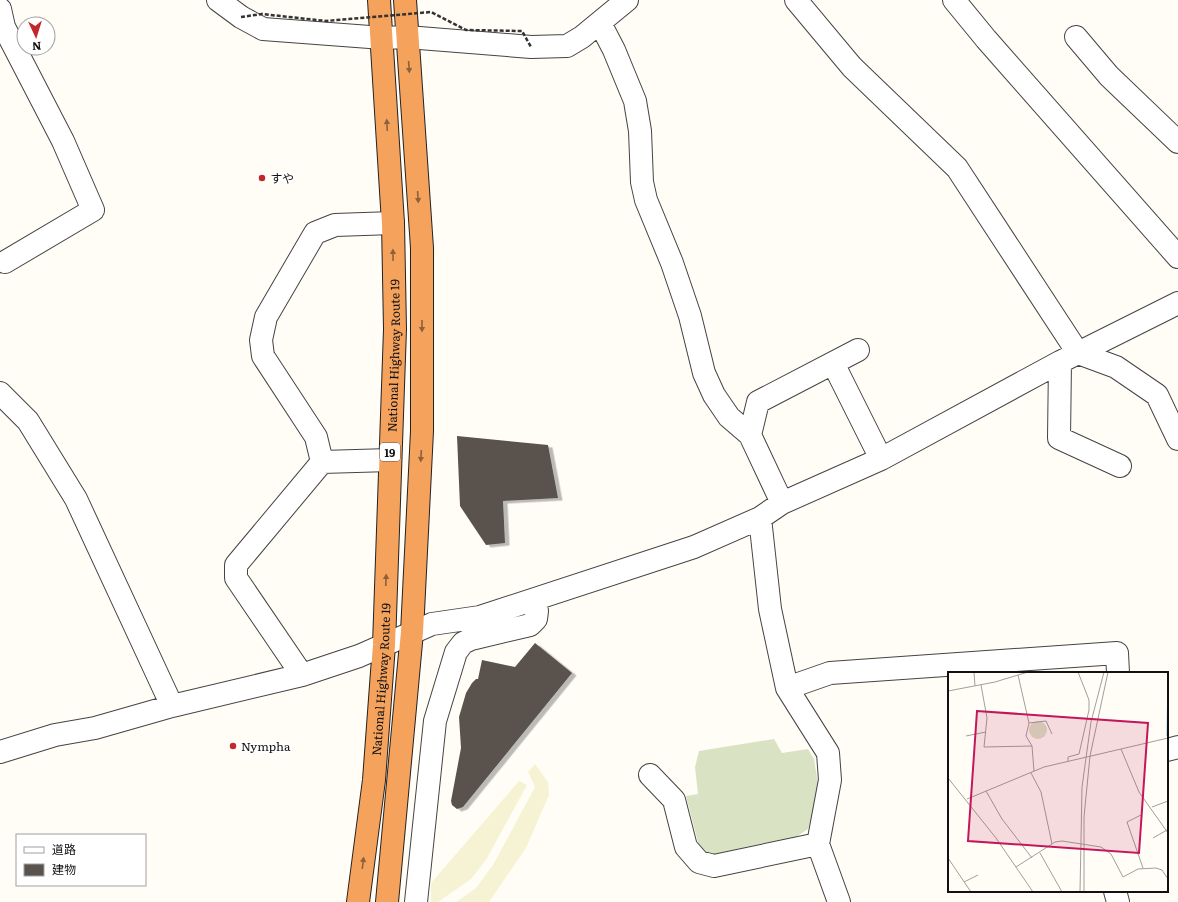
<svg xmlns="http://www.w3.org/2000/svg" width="1178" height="902" font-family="Literata,'Noto Sans JP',serif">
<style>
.farmland{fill:#f6f3d4}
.cemetery{fill:#d9e3c4}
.building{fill:#5a524d;filter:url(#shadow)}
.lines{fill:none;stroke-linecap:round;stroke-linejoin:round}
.minor-casing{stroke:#444;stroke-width:24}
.highway-casing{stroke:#222;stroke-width:24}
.minor{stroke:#fff;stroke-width:22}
.highway{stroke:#f5a25d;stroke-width:22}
.path-bridge{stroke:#333;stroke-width:2.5;stroke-dasharray:4 2;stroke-linecap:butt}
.oneway{fill:#8e613b}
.poi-dot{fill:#c4262e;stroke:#fff;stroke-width:1.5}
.labels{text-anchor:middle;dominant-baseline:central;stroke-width:4;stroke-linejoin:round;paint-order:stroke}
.shield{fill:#fff;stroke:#585858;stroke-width:1}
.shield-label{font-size:11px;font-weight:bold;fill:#111}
.poi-label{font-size:12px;fill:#111;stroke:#fff;text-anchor:start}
.street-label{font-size:12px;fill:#111;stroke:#fff}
.inset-river{fill:none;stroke:#b9e0f7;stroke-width:2}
.inset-road{fill:none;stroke:#a09f9a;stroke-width:1}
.view{fill:#c2185b;fill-opacity:0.15;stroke:#c2185b;stroke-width:2}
.inset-edge{fill:none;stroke:#111;stroke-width:2}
</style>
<defs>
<filter id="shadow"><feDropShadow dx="4.5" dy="2.5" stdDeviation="0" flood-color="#0004"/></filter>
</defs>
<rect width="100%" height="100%" fill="#fffdf5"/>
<path class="farmland" d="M 535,764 L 548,782 L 549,795 L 526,848 L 489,902 L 456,902 L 476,888 L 493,865 L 535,787 L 528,772 Z
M 519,781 L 527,785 L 486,860 L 471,879 L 438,902 L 431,902 L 431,883 Z"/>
<path class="cemetery" d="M 774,739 L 782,753 L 808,749 L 814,759 L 818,784 L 811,819 L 808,829 L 790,841 L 719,857 L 700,850 L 686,796 L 698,794 L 695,767 L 699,751 Z"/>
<path class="building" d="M 457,436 L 548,445 L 558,498 L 503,501 L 505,543 L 486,545 L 460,506 Z
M 535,643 L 572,673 L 463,807 L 457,809 L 452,805 L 451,801 L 461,748 L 459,717 L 466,693 L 472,683 L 476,679 L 478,679 L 482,660 L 515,667 Z"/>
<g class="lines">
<g class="minor-casing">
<path id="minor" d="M 218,0 L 241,17 L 263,29 L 383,38 L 407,37 L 531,47 L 567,46 L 582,37 L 627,0
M 796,0 L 852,67 L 957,168 L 1078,353 L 1116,367 L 1157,395 L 1178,439
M 954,0 L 986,39 L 1178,257
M 0,9 L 4,27 L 63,141 L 93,210 L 5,262
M 600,23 L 614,50 L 635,101 L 640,131 L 642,182 L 646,200 L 672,263 L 690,316 L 704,373 L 714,395 L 729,417 L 750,435 L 782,503
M 1076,37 L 1109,76 L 1178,142
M 1060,362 L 1059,438 L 1120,466
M 833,363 L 881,459
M 0,393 L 28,421 L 76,499 L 172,706
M 750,435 L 758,402 L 858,350
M 322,462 L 316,437 L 263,356 L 261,340 L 266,317 L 315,233 L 335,225 L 393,223
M 760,518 L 770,609 L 787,688 L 828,753 L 830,780 L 818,844 L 839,902
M 302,675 L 236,578 L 236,565 L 322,462 L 390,460
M 787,688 L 830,673 L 1117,653 L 1118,673
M 1167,750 L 1178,747
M 0,752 L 55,735 L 95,728 L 172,706 L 302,675 L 359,656 L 432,624 L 480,617 L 694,547 L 760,518 L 782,503 L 881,459 L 1060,362 L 1178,303
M 650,775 L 674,800 L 686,847 L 699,862 L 714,866 L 818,844
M 1115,891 L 1118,902
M 416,902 L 435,721 L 456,652 L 463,643 L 471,639 L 530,625 L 536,619 L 537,611 L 534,600"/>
</g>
<g class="highway-casing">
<g id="highway">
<path id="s1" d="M 358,902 L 374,780 L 384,645 L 395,329 L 393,223 L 379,0"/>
<path d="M 387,902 L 412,632 L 422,431 L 422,248 L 405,0"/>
</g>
</g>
<use href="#minor" class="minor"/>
<use href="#highway" class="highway"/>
<path class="path-bridge" d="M 241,17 L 262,14 L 326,21 L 431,12 L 466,30 L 522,31 L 531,47"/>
</g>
<defs><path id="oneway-solid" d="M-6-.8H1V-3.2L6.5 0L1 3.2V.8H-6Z"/></defs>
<g class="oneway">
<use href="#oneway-solid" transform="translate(409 67) rotate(86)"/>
<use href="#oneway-solid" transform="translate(387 125) rotate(-93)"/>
<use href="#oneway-solid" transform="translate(418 197) rotate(86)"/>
<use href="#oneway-solid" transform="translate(393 255) rotate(-91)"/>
<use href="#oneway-solid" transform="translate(422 326) rotate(90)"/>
<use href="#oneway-solid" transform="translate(421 456) rotate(93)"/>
<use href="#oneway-solid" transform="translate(386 580) rotate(-88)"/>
<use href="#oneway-solid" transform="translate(363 863) rotate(-83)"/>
</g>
<g class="poi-dot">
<circle cx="262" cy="178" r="4"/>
<circle cx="233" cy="746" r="4"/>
</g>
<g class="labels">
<rect class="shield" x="380" y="443" width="20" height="18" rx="3"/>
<g class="shield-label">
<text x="390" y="452">19</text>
</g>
<g class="poi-label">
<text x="270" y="178">すや</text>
<text x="241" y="746">Nympha</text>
</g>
<g class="street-label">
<text stroke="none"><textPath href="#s1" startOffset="548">National Highway Route 19</textPath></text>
<text stroke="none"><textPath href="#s1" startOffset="224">National Highway Route 19</textPath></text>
</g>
</g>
<g transform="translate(948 672)">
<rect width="220" height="220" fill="#fffdf5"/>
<path d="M81 58a9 9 0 1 1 18 0a9 9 0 1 1-18 0Z" fill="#d9e3c4"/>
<path class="inset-river" d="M 219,64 L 220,33"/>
<path class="inset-road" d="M 26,0 L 27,14M 70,3 L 81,51 L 78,64 L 84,74 L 86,99M 33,13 L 39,46 L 36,75 L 84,74M 0,19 L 47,10 L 80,0M 81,51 L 98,49 L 104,62M 18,64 L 38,60M 173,77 L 191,120 L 220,161M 120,89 L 120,85 L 131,82 L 141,38 L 141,28 L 130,0M 83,101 L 93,120 L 104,172M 0,106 L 48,166 L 85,220M 38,119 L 54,147 L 84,186M 19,127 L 96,95 L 220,66M 204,135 L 220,129M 193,143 L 179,150 L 195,196M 205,166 L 219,158M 92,181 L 114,220M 0,186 L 23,220M 68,195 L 107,170 L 114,169 L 153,175 L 163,182 L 175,205 L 190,197 L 208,196 L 214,198 L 220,207M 16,210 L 30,203M 132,220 L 134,115 L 143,50 L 156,0M 136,220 L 136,145 L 142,84 L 160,0"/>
<path class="view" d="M 29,39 L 200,51 L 191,181 L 20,169 Z"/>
<rect width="220" height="220" class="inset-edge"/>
</g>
<rect x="16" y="834" width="130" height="52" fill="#ffffff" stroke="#a0a0a0"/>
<rect x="24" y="847" width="20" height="6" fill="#ffffff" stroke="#a0a0a0"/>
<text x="52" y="854" font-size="12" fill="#111111">道路</text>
<rect x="24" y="864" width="20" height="12" fill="#5a524d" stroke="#a0a0a0"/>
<text x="52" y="874" font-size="12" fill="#111111">建物</text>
<g transform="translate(36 36) rotate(176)"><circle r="19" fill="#ffffff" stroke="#a0a0a0"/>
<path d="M0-3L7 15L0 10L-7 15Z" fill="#c4262e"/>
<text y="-6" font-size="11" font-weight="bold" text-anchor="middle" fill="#111111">N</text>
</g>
</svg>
